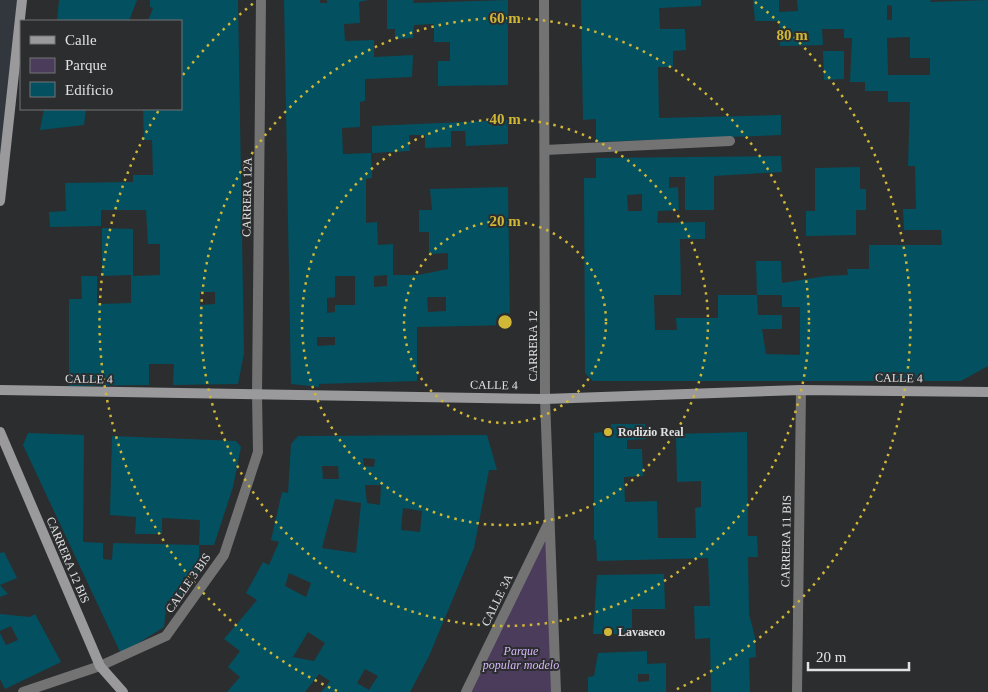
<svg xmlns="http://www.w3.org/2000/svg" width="988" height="692" font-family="Georgia,serif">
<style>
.built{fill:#31373d}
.green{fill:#4b3c5b}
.building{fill:#035160;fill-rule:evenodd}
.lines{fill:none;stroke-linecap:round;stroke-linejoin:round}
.lane{stroke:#737374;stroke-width:10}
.street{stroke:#737374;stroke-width:10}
.secondary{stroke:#9a9a9c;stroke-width:10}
.ring{fill:none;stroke:#d1b736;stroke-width:2.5;stroke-dasharray:2.5 5}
.poi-dot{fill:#d1b736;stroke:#2c2d2f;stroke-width:2}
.labels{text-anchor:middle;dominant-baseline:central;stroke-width:4;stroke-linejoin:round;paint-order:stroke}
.street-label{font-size:12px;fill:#e1e2e3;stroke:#2c2d2f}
.poi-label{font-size:12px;font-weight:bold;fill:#e1e2e3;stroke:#2c2d2f;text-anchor:start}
.park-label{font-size:12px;font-style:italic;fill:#d8b8fd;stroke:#2c2d2f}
.centre{fill:#d1b736;stroke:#2c2d2f;stroke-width:2.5}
.ring-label{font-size:15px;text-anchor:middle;font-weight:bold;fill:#d1b736;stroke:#2c2d2f;stroke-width:4;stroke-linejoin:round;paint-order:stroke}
</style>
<rect width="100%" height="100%" fill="#2c2d2f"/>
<path class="built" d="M 0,0 L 22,0 L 0,201 Z"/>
<path class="green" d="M 550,519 L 556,692 L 466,692 Z"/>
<path class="building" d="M 59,0 L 137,0 L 129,21 L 57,21 Z
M 150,0 L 238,0 L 244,353 L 238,384 L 173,385 L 174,364 L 149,364 L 149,385 L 69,386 L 69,299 L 82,299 L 81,276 L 97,276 L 97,304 L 131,303 L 131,275 L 102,276 L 102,228 L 133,229 L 133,276 L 160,275 L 160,244 L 148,244 L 146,210 L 101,210 L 101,226 L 50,227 L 49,212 L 66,211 L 65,183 L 133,182 L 133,175 L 153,175 L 152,140 L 144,140 L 143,109 L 181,109 L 181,21 L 148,21 L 153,8 L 150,7 ZM 200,292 L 215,292 L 215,304 L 200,305 Z
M 284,0 L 320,0 L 320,3 L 327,3 L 327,0 L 368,0 L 359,2 L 360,23 L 344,24 L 345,41 L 374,40 L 374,57 L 413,55 L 412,77 L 365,79 L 365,101 L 360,102 L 360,127 L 342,128 L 343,154 L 371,153 L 372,178 L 366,179 L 366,223 L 377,222 L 378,245 L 393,244 L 393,275 L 418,275 L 448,269 L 448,253 L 429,254 L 429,232 L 419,232 L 419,210 L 432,210 L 430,189 L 508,187 L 510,325 L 417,327 L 417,381 L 319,384 L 319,387 L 291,384 ZM 387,275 L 387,286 L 374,287 L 374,276 ZM 335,276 L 355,276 L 355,305 L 335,305 L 335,312 L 327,313 L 327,298 L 335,297 ZM 427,297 L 446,297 L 446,311 L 428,312 ZM 317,337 L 335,337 L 335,345 L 317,346 Z
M 387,0 L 414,0 L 413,3 L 508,0 L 508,85 L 438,86 L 438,61 L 450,61 L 450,42 L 434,42 L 434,24 L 414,25 L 413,38 L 395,39 L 395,29 L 387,29 Z
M 581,0 L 701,0 L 701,6 L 659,8 L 660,29 L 685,29 L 686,50 L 673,51 L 673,67 L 658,67 L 659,118 L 781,115 L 781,135 L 596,142 L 596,119 L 583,120 Z
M 753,0 L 779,0 L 779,12 L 798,11 L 797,0 L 931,0 L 930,2 L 988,0 L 988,366 L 961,381 L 593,381 L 585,373 L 584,178 L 596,178 L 596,158 L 781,156 L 782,172 L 714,176 L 714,210 L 685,210 L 685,177 L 669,177 L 669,188 L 678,187 L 679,210 L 658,211 L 657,223 L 705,222 L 705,239 L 680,239 L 681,295 L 654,295 L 655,330 L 677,330 L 676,318 L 718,318 L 718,295 L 757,295 L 758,315 L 782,315 L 782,329 L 762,329 L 766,354 L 800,355 L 800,307 L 782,307 L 782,295 L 757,295 L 756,261 L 781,261 L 782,283 L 826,276 L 848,275 L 847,269 L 869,269 L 869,245 L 942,245 L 941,230 L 904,230 L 903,209 L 916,209 L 915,166 L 908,166 L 910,102 L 888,102 L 888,91 L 865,91 L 865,82 L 850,82 L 852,38 L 844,38 L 844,29 L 822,29 L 823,45 L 780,46 L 779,21 L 755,21 ZM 887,5 L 892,6 L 892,20 L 887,20 ZM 910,37 L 910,58 L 930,58 L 930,75 L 888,75 L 887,38 ZM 642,194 L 642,211 L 628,211 L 627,195 Z
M 823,51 L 844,51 L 844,79 L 824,80 Z
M 44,109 L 86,109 L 84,125 L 40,130 Z
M 508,120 L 508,144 L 466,146 L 465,131 L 451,131 L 451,147 L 425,148 L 425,135 L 409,135 L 410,151 L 372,153 L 372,126 Z
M 860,167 L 860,189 L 866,189 L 866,210 L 856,210 L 856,235 L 806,236 L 806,211 L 815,211 L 815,168 Z
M 611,424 L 645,424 L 646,439 L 627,440 L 627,449 L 642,449 L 643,476 L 624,477 L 625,502 L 657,501 L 658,538 L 696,538 L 695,508 L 701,507 L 701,481 L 677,482 L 676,434 L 747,432 L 748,536 L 757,536 L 758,557 L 748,557 L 749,614 L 755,637 L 756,657 L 749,658 L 750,692 L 711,692 L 710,638 L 695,639 L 694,606 L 710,606 L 708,558 L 597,561 L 596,540 L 594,540 L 594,433 L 611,431 Z
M 28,433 L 84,435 L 83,542 L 103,543 L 103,559 L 112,560 L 113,543 L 199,545 L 199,577 L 183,577 L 183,599 L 167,601 L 164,627 L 121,654 L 23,445 Z
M 487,435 L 497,470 L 489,470 L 474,548 L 429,656 L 410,692 L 321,692 L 330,681 L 319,674 L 305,692 L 227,692 L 240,677 L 228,667 L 240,651 L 224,639 L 257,600 L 246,593 L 263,562 L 269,565 L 279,542 L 271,540 L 282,492 L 288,493 L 291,444 L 298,436 ZM 363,458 L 375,459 L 374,467 L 364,466 ZM 322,466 L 338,466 L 339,479 L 323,479 ZM 365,485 L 381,485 L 380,505 L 367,503 ZM 335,499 L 361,503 L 356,553 L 322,548 ZM 403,508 L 422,511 L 420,532 L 401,530 ZM 289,573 L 311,583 L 306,597 L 285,586 ZM 308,632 L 325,643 L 314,661 L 293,657 ZM 365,669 L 378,676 L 369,690 L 357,683 Z
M 112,436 L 236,441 L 241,447 L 233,487 L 214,545 L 199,545 L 200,520 L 162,518 L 162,534 L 135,534 L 136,517 L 110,515 Z
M 4,552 L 17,578 L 0,585 L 0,553 Z
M 664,574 L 665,609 L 632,609 L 632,634 L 593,634 L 597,575 Z
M 0,585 L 8,594 L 0,597 Z
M 0,614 L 30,617 L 35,614 L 61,662 L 5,689 L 0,679 L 0,633 L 6,645 L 18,640 L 11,626 L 0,631 Z
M 647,651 L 647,664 L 666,663 L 666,692 L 588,692 L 588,677 L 594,676 L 598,653 ZM 638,674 L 649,674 L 649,681 L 638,682 Z"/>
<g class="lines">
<path class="lane" d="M 545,150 L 730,141"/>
<path class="street" d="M 544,0 L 545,399 L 556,692
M 23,692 L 100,666 L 166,636 L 224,555 L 258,452 L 257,394 L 261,0
M 466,692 L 550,520
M 797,692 L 801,390"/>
<path class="secondary" d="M 0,201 L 22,0
M 0,390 L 545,399 L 801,390 L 988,392
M 0,432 L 100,666 L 123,692"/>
</g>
<g class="ring">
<circle cx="505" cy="322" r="101"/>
<circle cx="505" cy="322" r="203"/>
<circle cx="505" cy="322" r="304"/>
<path d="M337 691A406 406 0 0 1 159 110M183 75A406 406 0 0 1 255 2M755 2A406 406 0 0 1 673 691"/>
</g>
<g class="poi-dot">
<circle cx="608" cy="432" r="5"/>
<circle cx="608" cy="632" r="5"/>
</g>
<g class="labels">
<g class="street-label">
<text transform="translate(247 197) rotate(-89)">CARRERA 12A</text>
<text transform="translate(533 346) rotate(-90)">CARRERA 12</text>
<text transform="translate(899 378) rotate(1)">CALLE 4</text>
<text transform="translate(89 379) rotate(1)">CALLE 4</text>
<text transform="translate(494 385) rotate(1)">CALLE 4</text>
<text transform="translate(786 541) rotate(-89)">CARRERA 11 BIS</text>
<text transform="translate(68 560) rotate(67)">CARRERA 12 BIS</text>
<text transform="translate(188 583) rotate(-55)">CALLE 3 BIS</text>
<text transform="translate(497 600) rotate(-64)">CALLE 3A</text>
</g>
<g class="poi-label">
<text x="618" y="432">Rodizio Real</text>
<text x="618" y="632">Lavaseco</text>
</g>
<g class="park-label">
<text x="521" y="651">Parque<tspan x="521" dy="14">popular modelo</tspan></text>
</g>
</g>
<circle cx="505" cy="322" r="8" class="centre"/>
<g class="ring-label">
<text x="505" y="23">60 m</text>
<text x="792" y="40">80 m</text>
<text x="505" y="124">40 m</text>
<text x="505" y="226">20 m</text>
</g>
<rect x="20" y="20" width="162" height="90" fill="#2c2d2f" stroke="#747577"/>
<rect x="30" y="36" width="25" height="8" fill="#9a9a9c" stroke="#747577"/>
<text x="65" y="45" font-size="15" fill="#e1e2e3">Calle</text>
<rect x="30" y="58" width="25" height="15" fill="#4b3c5b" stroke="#747577"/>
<text x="65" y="70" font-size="15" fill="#e1e2e3">Parque</text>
<rect x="30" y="82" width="25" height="15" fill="#035160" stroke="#747577"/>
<text x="65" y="95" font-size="15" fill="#e1e2e3">Edificio</text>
<path d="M808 662v8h101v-8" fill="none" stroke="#e1e2e3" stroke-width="2.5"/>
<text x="816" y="662" font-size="15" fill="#e1e2e3" stroke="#2c2d2f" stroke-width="4" paint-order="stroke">20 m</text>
</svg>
